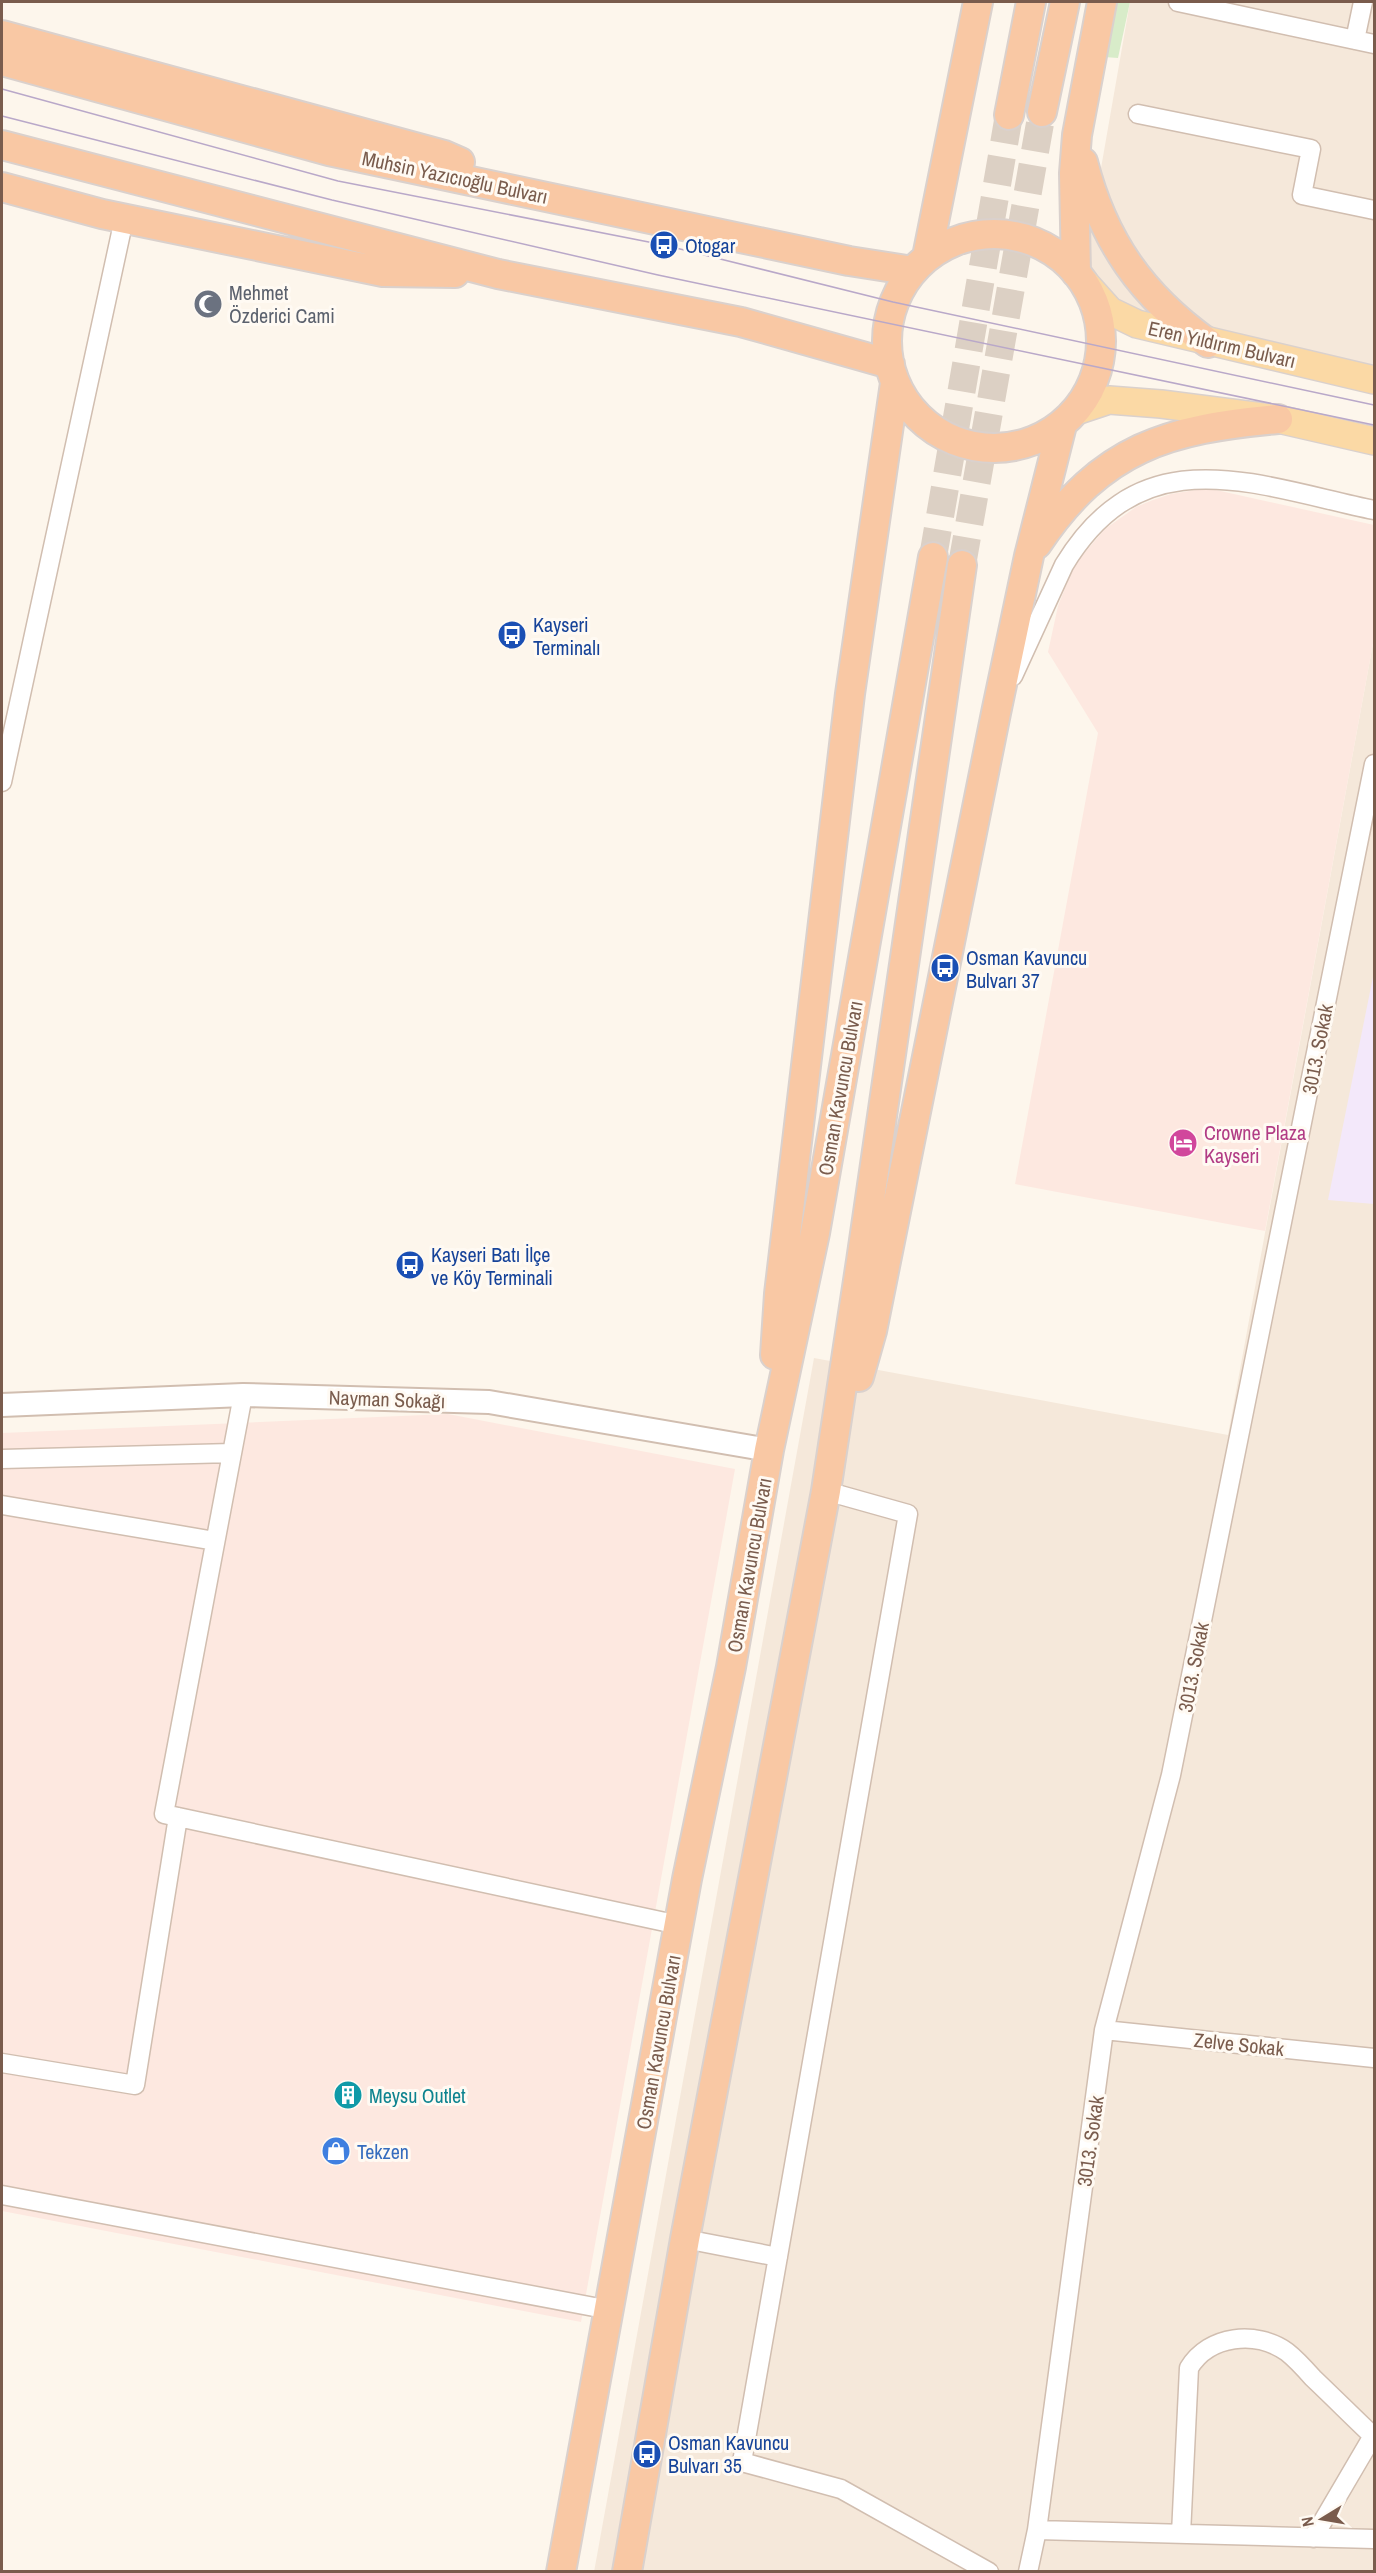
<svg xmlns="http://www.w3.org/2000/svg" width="1376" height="2573" font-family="'Archivo Narrow',sans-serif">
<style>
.residential{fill:#f5e8da}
.commercial{fill:#fde8e0}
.education{fill:#f3e8fa}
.green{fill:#d8ecc9}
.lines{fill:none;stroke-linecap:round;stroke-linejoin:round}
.trunk-tunnel{stroke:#dcd0c4;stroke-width:28;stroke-dasharray:28 14;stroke-linecap:butt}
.minor-casing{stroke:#d1beb0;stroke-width:21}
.tertiary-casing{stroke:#d1beb0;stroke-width:26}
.primary-casing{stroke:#dad1cd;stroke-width:30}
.trunk-casing{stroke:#dad1cd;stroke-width:32}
.minor{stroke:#fff;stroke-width:18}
.tertiary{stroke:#fff;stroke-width:22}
.primary{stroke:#fbd9a5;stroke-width:27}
.trunk{stroke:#f9c8a4;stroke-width:28}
.tram{stroke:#b9a8c9;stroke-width:1.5}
.labels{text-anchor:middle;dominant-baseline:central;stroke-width:6;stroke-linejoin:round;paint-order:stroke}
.street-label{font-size:20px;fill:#7a5c4d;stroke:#fffaf3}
.transit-label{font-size:20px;fill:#164399;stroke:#fffaf3;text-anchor:start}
.worship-label{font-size:20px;fill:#5b616d;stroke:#fffaf3;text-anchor:start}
.hotel-label{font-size:20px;fill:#b23c85;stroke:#fffaf3;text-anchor:start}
.culture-label{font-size:20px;fill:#0d838f;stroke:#fffaf3;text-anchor:start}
.shop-label{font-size:20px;fill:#366cbe;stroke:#fffaf3;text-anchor:start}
</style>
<rect width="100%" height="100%" fill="#fdf6ec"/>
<path class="residential" d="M 1130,2 L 1374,2 L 1374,367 L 1078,300 Z
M 1374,638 L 1374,2571 L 594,2572 L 814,1358 L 1228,1435 Z"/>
<path class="commercial" d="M 1207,488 L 1374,525 L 1374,638 L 1265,1231 L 1015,1184 L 1098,733 L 1048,652 L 1058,606 L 1071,573 L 1080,558 L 1105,529 L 1136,507 L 1153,500 L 1171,494 Z
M 448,1414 L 735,1469 L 581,2322 L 2,2211 L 2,1433 Z"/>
<path class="education" d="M 1374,972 L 1374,1204 L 1328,1200 Z"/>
<path class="green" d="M 1115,2 L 1130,2 L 1118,58 L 1104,57 Z"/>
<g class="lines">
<path class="trunk-tunnel" d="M 933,557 L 1009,115
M 962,565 L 1042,112"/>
<g class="minor-casing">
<path id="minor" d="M 1178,2 L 1374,44
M 1355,40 L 1363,2
M 1138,114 L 1311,149 L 1302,195 L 1374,210
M 1013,676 L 1064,565 C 1143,435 1254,485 1374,510
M 2,782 L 124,219
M 243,1395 L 164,1814 L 679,1925
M 2,1459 L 232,1453
M 826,1491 L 908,1514 L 742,2462 L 841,2489 L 989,2572
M 2,1505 L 215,1541
M 1104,2030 L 1374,2058
M 2,2063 L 135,2085 L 178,1817
M 2,2195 L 610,2310
M 685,2239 L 778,2257
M 1037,2530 L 1374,2539
M 1181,2534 L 1189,2368 C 1209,2335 1256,2330 1287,2352 C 1296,2359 1305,2369 1313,2378 C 1333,2397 1353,2417 1373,2436
M 1313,2538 L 1374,2434
M 1028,2572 L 1037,2530 L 1104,2030 L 1171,1775 L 1374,764"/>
</g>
<g class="tertiary-casing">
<path id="tertiary" d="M 2,1405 L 243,1395 L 489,1402 L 769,1450"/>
</g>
<g class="primary-casing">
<path id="primary" d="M 1084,282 L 1110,311 L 1137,324 L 1374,380
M 1076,411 L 1109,400 L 1161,404 L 1278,419 L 1374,441"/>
</g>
<g class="trunk-casing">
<path id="trunk" d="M 2,35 L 444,155 L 460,162
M 2,61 L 329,151 L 849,261 L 913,271
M 1042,112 L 1065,2
M 1009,115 L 1031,2
M 2,145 L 498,274 L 741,322 L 890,364
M 1083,162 C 1103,241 1142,296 1208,343
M 2,187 L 102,214 L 383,272 L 455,273
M887 341a107 107 0 1 1 214 0a107 107 0 1 1-214 0Z
M 927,257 L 978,2
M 1076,273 L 1074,173 L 1077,135 L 1102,2
M 1037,544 C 1102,447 1168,429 1278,419
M 775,1355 L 779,1294 L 850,694 L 895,383
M 859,1377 L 872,1331 L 996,713 L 1029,556 L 1062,425
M 561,2572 L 687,1879 L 731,1667 L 769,1450 L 815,1233 L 933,557
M 627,2572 L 685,2239 L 826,1491 L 861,1261 L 962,565"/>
</g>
<use href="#minor" class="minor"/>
<use href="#tertiary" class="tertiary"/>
<use href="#primary" class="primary"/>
<use href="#trunk" class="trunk"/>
<path class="tram" d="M 2,89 L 338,181 L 664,245 L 893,302 L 1374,405
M 2,116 L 332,200 L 658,275 L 1374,425"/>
</g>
<defs>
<g id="bus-disc" transform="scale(1.5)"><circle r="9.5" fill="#1a4fb4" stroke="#fffaf3"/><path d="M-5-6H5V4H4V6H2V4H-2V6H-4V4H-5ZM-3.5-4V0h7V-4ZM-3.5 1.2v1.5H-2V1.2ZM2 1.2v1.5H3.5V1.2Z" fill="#fff"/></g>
<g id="mosque-disc" transform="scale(1.5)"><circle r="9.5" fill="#6b7280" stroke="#fffaf3"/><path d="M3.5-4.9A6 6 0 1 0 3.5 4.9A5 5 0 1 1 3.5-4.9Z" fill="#fff"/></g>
<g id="hotel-disc" transform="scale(1.5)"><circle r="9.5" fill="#d1479c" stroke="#fffaf3"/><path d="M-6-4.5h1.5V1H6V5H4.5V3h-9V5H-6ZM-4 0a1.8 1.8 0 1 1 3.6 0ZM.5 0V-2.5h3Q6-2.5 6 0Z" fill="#fff"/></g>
<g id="building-disc" transform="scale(1.5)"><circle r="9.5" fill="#0f9aa8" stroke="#fffaf3"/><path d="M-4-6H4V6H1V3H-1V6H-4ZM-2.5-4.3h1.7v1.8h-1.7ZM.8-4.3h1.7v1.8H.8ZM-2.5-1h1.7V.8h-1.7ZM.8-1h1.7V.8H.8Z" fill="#fff"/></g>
<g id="shop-disc" transform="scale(1.5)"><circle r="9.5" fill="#3f7fe0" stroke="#fffaf3"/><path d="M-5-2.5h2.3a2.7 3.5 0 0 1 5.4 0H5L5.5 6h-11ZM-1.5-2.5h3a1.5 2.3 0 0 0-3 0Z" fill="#fff"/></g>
</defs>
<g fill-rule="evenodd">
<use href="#bus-disc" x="664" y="245"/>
<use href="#mosque-disc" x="208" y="304"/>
<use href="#bus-disc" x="512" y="635"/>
<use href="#bus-disc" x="945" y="968"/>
<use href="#hotel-disc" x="1183" y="1143"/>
<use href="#bus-disc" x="410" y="1265"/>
<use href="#building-disc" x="348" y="2095"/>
<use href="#shop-disc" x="336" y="2151"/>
<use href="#bus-disc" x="647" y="2454"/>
</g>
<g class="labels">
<g class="street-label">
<text transform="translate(455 177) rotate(12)">Muhsin Yazıcıoğlu Bulvarı</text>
<text transform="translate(1222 344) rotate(13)">Eren Yıldırım Bulvarı</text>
<text transform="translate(1317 1049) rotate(-79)">3013. Sokak</text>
<text transform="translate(840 1088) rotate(-80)">Osman Kavuncu Bulvarı</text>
<text transform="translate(387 1399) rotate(2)">Nayman Sokağı</text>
<text transform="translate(749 1565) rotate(-80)">Osman Kavuncu Bulvarı</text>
<text transform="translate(1193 1667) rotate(-79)">3013. Sokak</text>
<text transform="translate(658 2042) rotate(-80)">Osman Kavuncu Bulvarı</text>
<text transform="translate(1239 2044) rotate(6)">Zelve Sokak</text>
<text transform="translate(1090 2141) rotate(-82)">3013. Sokak</text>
</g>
<g class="transit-label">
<text x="685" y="245">Otogar</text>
<text x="533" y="624">Kayseri<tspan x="533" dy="23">Terminalı</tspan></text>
<text x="966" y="957">Osman Kavuncu<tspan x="966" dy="23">Bulvarı 37</tspan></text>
<text x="431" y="1254">Kayseri Batı İlçe<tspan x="431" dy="23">ve Köy Terminali</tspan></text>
<text x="668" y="2442">Osman Kavuncu<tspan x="668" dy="23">Bulvarı 35</tspan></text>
</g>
<g class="worship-label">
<text x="229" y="292">Mehmet<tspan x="229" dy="23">Özderici Cami</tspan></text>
</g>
<g class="hotel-label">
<text x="1204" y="1132">Crowne Plaza<tspan x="1204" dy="23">Kayseri</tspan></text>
</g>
<g class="culture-label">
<text x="369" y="2095">Meysu Outlet</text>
</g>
<g class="shop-label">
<text x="357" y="2151">Tekzen</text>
</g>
</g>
<rect width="1376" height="2573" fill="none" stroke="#7a5c4d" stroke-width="6"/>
<g transform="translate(1322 2519) rotate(259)" stroke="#fffaf3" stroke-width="4.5" paint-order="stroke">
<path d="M0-4.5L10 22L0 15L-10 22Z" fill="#7a5c4d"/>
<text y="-9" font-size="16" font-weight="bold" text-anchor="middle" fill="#7a5c4d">N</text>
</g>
</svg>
